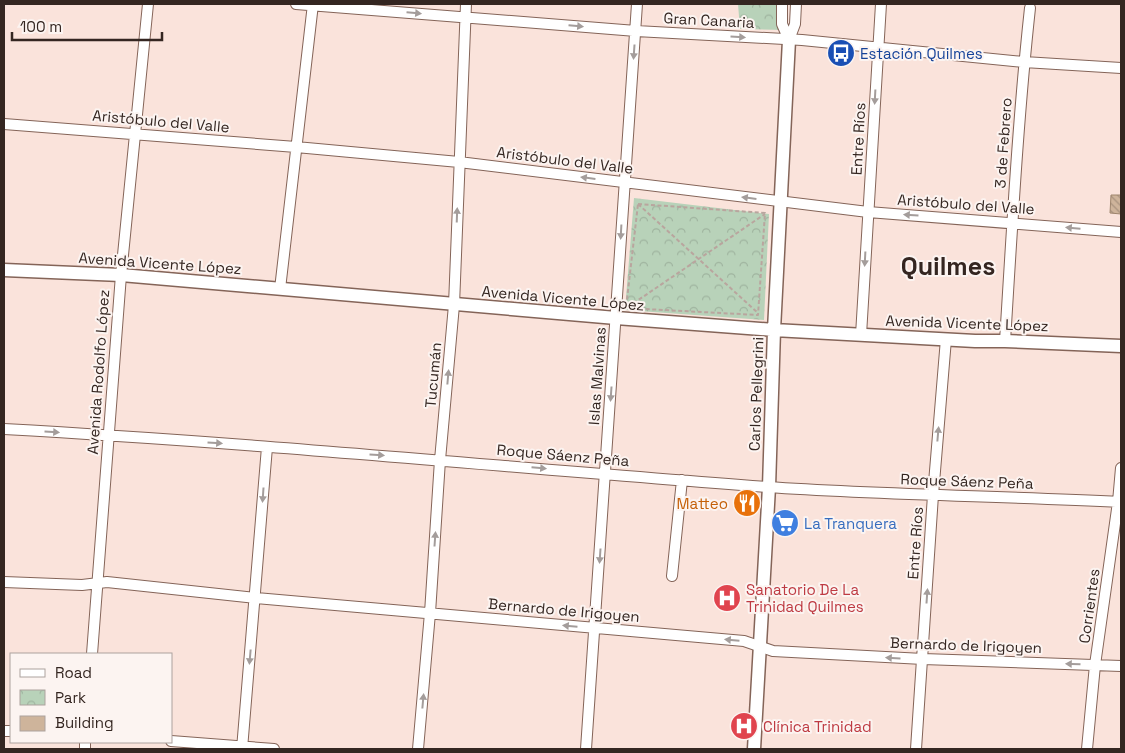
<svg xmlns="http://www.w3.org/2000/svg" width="1125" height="753" font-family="'Space Grotesk',sans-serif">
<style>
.park{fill:url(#park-crowns)}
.building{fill:url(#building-back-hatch);stroke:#9e856d}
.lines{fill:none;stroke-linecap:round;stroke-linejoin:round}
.minor-casing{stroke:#846458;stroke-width:12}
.major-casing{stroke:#846458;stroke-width:15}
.path{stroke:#b9a59e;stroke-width:2;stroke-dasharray:4 2.5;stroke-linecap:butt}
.minor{stroke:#fff;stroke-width:10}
.major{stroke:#fff;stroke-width:12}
.oneway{fill:#a49d9b}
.labels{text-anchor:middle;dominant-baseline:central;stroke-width:4;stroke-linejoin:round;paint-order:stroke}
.street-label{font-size:15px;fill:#342621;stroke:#fcf4f1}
.transit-label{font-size:15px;fill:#164399;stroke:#fcf4f1;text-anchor:start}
.food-label{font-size:15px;fill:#c56008;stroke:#fcf4f1;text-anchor:end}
.shop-label{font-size:15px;fill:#366cbe;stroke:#fcf4f1;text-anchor:start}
.health-label{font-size:15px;fill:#be3a42;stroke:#fcf4f1;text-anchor:start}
.town-label{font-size:25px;font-weight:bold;fill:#342621;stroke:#fcf4f1}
</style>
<defs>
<pattern id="park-crowns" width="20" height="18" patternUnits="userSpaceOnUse" patternTransform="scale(1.25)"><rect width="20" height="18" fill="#b8d2b9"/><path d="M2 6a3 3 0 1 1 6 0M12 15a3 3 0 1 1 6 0" fill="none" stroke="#9fb49f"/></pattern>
<pattern id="building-back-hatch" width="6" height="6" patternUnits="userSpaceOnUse" patternTransform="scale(1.25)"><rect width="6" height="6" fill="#ceb49b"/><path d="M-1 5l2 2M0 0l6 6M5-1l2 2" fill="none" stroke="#a8927e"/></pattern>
</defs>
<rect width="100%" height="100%" fill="#fae3db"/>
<path class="park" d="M 738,4 L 785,4 L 785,30 L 740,29 Z
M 634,198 L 769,214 L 764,320 L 625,310 Z"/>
<path class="building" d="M 1111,195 L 1121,195 L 1121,214 L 1110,213 Z"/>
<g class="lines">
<g class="minor-casing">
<path id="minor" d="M 296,4 L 636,31 L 802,40 L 1024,62 L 1121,68
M 782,4 L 782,24 L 789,40
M 789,40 L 795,24 L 796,4
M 4,124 L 296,147 L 459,162 L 868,212 L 1121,232
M 280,289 L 313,4
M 861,335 L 881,4
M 1005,341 C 1012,230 1018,118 1030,8
M 4,429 C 259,443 513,468 767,487 C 885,495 1003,496 1121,502
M 672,576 L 682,480
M 4,582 L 82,585 L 107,582 L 256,598 L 744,641 L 773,651 L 923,659 L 1121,666
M 92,654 L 121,275 L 148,4
M 4,731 L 11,731
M 171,741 L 274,749
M 85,749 L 85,742
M 242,749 L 267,447
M 418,749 L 430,613 L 440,460 L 454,305 L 466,4
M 586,749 L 637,4
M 916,749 L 933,495 L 946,339
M 1087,749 L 1095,665 L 1118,502 L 1121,468"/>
</g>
<g class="major-casing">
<path id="major" d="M 4,270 L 121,275 L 616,318 L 774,330 L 975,341 L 1005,341 L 1121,346
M 754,749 L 769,487 L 774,330 L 789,40"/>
</g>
<path class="path" d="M 638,204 L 765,213 L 758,315 L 626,308 Z
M 638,204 L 758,313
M 628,307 L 765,214"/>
<use href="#minor" class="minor"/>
<use href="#major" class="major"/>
</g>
<defs><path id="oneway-solid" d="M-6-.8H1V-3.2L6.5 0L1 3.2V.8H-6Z" transform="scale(1.25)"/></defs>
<g class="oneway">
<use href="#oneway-solid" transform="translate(414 13) rotate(5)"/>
<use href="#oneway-solid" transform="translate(576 26) rotate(5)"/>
<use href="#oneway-solid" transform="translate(738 37) rotate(3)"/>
<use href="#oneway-solid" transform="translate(634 52) rotate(94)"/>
<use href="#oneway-solid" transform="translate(875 97) rotate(93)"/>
<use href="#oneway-solid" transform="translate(588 178) rotate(-173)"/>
<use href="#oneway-solid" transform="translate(749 198) rotate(-173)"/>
<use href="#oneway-solid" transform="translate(457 215) rotate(-88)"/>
<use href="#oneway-solid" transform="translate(911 215) rotate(-176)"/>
<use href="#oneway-solid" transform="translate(1073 228) rotate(-175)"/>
<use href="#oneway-solid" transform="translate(621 232) rotate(93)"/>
<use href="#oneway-solid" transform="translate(865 259) rotate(93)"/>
<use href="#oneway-solid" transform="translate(448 377) rotate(-85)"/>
<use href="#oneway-solid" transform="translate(611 394) rotate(94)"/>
<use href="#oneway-solid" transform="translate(52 432) rotate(3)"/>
<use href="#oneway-solid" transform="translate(938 434) rotate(-85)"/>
<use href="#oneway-solid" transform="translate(215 443) rotate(4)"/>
<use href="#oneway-solid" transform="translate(377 455) rotate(4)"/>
<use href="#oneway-solid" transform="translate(539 468) rotate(5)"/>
<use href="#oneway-solid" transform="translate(263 495) rotate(94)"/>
<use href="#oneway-solid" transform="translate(435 539) rotate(-86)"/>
<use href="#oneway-solid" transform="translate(600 556) rotate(94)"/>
<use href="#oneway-solid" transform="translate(927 596) rotate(-86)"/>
<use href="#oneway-solid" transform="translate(570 626) rotate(-175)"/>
<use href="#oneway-solid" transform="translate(732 640) rotate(-175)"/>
<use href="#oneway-solid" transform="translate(250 657) rotate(95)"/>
<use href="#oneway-solid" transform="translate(893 658) rotate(-177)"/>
<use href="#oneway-solid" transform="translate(1073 664) rotate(-178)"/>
<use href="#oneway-solid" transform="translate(423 701) rotate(-85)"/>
</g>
<defs>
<g id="bus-disc" transform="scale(1.4375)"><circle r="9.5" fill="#1a4fb4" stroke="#fcf4f1"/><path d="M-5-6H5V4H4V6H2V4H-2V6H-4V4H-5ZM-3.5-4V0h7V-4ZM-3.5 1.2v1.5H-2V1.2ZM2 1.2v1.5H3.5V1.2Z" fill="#fff"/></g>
<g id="restaurant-disc" transform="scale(1.4375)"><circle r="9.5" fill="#e8710a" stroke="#fcf4f1"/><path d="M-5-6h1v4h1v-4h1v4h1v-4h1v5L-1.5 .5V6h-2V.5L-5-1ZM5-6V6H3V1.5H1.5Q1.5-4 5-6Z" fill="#fff"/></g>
<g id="supermarket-disc" transform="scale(1.4375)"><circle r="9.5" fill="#3f7fe0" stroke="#fcf4f1"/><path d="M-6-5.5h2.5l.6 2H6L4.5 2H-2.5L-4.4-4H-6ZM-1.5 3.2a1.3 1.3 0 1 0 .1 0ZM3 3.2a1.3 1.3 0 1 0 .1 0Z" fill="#fff"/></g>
<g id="hospital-disc" transform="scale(1.4375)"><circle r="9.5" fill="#e0444e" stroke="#fcf4f1"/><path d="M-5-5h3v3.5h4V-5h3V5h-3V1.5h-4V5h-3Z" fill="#fff"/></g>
</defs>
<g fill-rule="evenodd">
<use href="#bus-disc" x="841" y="53"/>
<use href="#restaurant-disc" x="747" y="503"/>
<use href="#supermarket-disc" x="785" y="523"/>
<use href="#hospital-disc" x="727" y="598"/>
<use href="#hospital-disc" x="744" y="726"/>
</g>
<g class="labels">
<g class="street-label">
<text transform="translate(709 20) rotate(3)">Gran Canaria</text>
<text transform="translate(161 121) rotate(5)">Aristóbulo del Valle</text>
<text transform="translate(858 139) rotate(-87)">Entre Ríos</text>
<text transform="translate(1003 143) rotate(-86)">3 de Febrero</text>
<text transform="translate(565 160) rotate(7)">Aristóbulo del Valle</text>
<text transform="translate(966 204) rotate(4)">Aristóbulo del Valle</text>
<text transform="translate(160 263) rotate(4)">Avenida Vicente López</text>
<text transform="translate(563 298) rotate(5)">Avenida Vicente López</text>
<text transform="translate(967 323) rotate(2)">Avenida Vicente López</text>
<text transform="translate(98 372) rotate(-86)">Avenida Rodolfo López</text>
<text transform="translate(433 375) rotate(-85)">Tucumán</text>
<text transform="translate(597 376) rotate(-86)">Islas Malvinas</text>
<text transform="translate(756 394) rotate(-88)">Carlos Pellegrini</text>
<text transform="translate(563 455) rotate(5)">Roque Sáenz Peña</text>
<text transform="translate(967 481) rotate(2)">Roque Sáenz Peña</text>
<text transform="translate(915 543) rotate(-86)">Entre Ríos</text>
<text transform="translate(1089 606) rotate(-82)">Corrientes</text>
<text transform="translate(564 610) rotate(5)">Bernardo de Irigoyen</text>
<text transform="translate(966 645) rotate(2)">Bernardo de Irigoyen</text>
</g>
<g class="transit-label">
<text x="860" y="53">Estación Quilmes</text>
</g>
<g class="food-label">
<text x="728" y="503">Matteo</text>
</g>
<g class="shop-label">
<text x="804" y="523">La Tranquera</text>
</g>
<g class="health-label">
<text x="746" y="589">Sanatorio De La<tspan x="746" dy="17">Trinidad Quilmes</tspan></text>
<text x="763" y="726">Clínica Trinidad</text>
</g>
<g class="town-label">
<text x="948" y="266">Quilmes</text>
</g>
</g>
<rect width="1125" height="753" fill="none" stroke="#342621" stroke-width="10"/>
<rect x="10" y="653" width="162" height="90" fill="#fcf4f1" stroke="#aca29e"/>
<rect x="20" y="669" width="25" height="8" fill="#ffffff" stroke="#aca29e"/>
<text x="55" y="678" font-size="15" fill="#342621">Road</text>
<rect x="20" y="690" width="25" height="15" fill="url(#park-crowns)" stroke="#aca29e"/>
<text x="55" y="703" font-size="15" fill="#342621">Park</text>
<rect x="20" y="716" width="25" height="15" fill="#ceb49b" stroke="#aca29e"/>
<text x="55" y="728" font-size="15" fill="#342621">Building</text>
<path d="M12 32v8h150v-8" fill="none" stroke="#342621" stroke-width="2.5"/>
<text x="20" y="32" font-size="15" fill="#342621" stroke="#fcf4f1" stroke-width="4" paint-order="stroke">100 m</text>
</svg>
